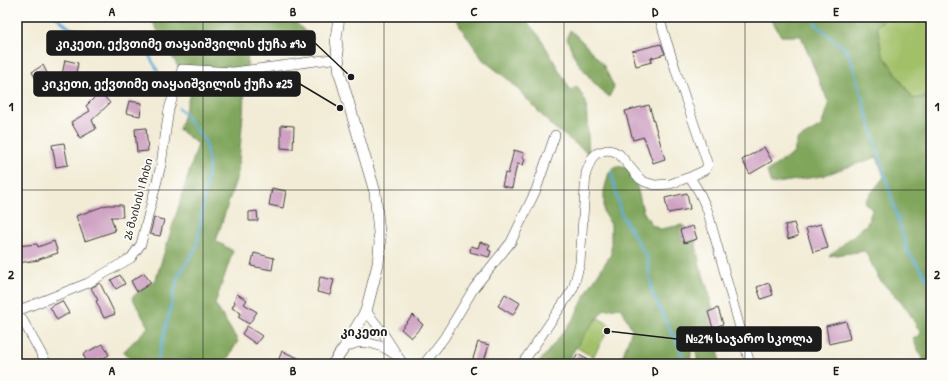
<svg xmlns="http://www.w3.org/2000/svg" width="948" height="381" font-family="'Patrick Hand','Noto Sans Georgian',sans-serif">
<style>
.green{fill:#a1c068;stroke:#5e6e42}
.forest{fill:#80a65c;stroke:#4e613c}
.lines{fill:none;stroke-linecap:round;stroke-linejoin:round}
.stream{stroke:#5dacd7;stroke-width:2.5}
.building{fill:#cea1c3}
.minor-casing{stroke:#3c3b38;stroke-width:10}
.tertiary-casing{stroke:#3c3b38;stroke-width:12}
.minor{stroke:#fff;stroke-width:9}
.tertiary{stroke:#fff;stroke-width:11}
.grid{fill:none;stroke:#1c1c1c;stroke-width:1;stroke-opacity:0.55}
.labels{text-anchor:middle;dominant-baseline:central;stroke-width:3.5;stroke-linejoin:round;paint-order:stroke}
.street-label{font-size:11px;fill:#1c1c1c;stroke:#fdfcf7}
.neighbourhood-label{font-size:12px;font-weight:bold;fill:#1c1c1c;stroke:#fdfcf7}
.leader{fill:none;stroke:#1c1c1c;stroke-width:1.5}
.callout-dot{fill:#1c1c1c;stroke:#fdfcf7;stroke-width:1.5}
.callout{fill:#1c1c1c;stroke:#1c1c1c;stroke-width:1.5}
.callout-label{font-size:12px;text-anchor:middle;font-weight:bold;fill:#fff}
.neatline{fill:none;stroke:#1c1c1c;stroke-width:1.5}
.grid-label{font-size:13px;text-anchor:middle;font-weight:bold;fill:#1c1c1c}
</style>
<rect width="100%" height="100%" fill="#fdfcf7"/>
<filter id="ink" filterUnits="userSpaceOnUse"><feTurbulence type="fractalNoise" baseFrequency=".025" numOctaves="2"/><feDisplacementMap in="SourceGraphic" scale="8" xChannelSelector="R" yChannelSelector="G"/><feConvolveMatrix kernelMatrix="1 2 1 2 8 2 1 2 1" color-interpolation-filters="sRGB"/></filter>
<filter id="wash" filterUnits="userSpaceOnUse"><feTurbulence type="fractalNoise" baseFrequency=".012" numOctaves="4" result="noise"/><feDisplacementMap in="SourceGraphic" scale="16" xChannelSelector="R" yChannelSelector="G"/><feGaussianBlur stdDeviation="0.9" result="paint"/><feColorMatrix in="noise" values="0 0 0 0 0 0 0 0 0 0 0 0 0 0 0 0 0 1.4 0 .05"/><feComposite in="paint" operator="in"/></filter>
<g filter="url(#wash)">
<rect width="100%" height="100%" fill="#f2ecd6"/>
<path class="green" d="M 887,17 L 931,17 L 931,96 L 913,99 L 882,53 L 877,26 Z
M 594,316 L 611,325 L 593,357 L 576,347 Z"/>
<path class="forest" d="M 150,17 L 297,17 L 296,23 L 314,39 L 280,45 L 248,54 L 238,173 L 216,241 L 233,251 L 215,304 L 238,341 L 225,363 L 178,359 L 173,364 L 135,364 L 123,352 L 148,327 L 132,297 L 156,279 L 198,144 L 179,130 L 191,90 Z
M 456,17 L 523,17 L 540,37 L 571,91 L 577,86 L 586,102 L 589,154 L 552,126 L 509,80 L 483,60 L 460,26 Z
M 770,17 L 887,17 L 877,26 L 882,53 L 913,99 L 931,96 L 931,364 L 925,364 L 913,339 L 921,334 L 907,309 L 879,279 L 865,251 L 829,256 L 867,224 L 872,210 L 864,202 L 884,177 L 877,157 L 822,176 L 771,184 L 767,171 L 794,153 L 797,140 L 821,126 L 829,104 L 801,36 L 781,36 Z
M 570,30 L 580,39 L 603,64 L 614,87 L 609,97 L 594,83 L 576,60 L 567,39 Z
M 616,166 L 629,168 L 637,187 L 643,211 L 652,225 L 660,229 L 682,225 L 694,234 L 700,266 L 709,293 L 716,324 L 720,364 L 698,364 L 693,335 L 690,364 L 620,364 L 632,329 L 620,307 L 604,310 L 587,331 L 565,364 L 538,364 L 574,318 L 589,288 L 611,254 L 611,225 L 604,212 L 604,191 L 609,172 Z"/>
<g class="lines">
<path class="stream" d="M 56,17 L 70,28 L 147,52 L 158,71
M 812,17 L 817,26 L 846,50 L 851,60 L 907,250 L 931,284
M 611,171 L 621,214 L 647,257 L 652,293 L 682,353 L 681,364
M 155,364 L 158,359 L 178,276 L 197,247 L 209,165 L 205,141 L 179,108"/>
</g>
<g id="blocks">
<path class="building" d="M 661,44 L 665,54 L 651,58 L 652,62 L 636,66 L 632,51 Z
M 65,60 L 78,63 L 75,78 L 62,75 Z
M 43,65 L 49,77 L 38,83 L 32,72 Z
M 100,92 L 110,103 L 92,120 L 96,129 L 80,138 L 71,122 L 90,111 L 86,106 Z
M 129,101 L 142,103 L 140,116 L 126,113 Z
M 649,105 L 665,159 L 653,163 L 644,137 L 633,140 L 625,111 Z
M 281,125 L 294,126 L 293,149 L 281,148 Z
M 146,128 L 148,151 L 137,152 L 135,129 Z
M 64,143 L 68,165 L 56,167 L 52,145 Z
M 764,147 L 772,161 L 750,174 L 742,160 Z
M 514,150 L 524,153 L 522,158 L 525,159 L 523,165 L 517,164 L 512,188 L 502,186 L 505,173 L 508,174 Z
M 272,188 L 286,191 L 283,208 L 269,205 Z
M 687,193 L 690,209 L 668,213 L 665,198 Z
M 107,205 L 122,205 L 123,217 L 111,217 L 115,231 L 85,241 L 76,216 Z
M 257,211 L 258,221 L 249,221 L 249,212 Z
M 154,218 L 164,220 L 160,236 L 150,234 Z
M 794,223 L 798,236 L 788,239 L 785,225 Z
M 821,224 L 828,248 L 813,252 L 806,228 Z
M 693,226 L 697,239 L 684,243 L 680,230 Z
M 54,241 L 58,253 L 39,259 L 39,260 L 17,263 L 17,246 L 37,244 L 38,247 Z
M 480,242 L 490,245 L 488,250 L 491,251 L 489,257 L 470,252 L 471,246 L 478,248 Z
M 254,253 L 274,258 L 272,270 L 251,266 Z
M 144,273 L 151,283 L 137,292 L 131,281 Z
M 120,275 L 125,284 L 116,289 L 111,280 Z
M 320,277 L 334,280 L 330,295 L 317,292 Z
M 100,283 L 115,314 L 104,318 L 96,301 L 98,300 L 91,288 Z
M 769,283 L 773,295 L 761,299 L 757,287 Z
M 237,294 L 247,300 L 244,304 L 257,312 L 249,324 L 238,317 L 241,313 L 232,308 L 235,302 L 234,301 Z
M 505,294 L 520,303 L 513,315 L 498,306 Z
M 62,301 L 69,313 L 57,320 L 50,307 Z
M 718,308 L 723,324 L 713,328 L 708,312 Z
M 413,315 L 423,325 L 411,338 L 401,329 Z
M 846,321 L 850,339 L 829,344 L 826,326 Z
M 247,326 L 262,336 L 256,344 L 242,334 Z
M 478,342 L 489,345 L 483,364 L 472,362 Z
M 103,344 L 109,355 L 91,364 L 88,364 L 83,354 Z
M 282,351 L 298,358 L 295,364 L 277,364 Z
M 578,354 L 595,364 L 572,364 Z"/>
</g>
</g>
<g filter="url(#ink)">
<use href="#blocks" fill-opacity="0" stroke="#3c3b38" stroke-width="1"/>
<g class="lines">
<g class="minor-casing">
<path id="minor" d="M 690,177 L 699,192 L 707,209 L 750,364
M 17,310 L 47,364
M 17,311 L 88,283 L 131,258 L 141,244 L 161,165 L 169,109 L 182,69 L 234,72 L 339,58
M 366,311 L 381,330 L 403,364
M 344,348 C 348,347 353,344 357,343 C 371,341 386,348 397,356
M 424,364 L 444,338 L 474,288 L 511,242 L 536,190 L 555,135
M 522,364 L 573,289 L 580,263 L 586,173 L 592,158 L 597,153 L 607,150 L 613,151 L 619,154 L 640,179 L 645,182 L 655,185 L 670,184 L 690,177 L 705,170 L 708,165 L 677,74 L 659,17"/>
</g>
<g class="tertiary-casing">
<path id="tertiary" d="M 333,364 L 344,348 L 366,311 L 378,264 L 380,243 L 375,192 L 340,74 L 336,39 L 339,17"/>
</g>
<use href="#minor" class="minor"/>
<use href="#tertiary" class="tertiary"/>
</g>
</g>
<path class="grid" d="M 203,17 L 203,364M 384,17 L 384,364M 564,17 L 564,364M 745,17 L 745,364M 17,190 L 931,190"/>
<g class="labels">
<g class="street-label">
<text transform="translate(138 199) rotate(-75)">26 მაისის I ჩიხი</text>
</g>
<g class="neighbourhood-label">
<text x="364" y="331">კიკეთი</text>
</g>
</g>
<path class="leader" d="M351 77L315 43M340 108L300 84M607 331L677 339"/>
<g class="callout-dot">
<circle cx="351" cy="77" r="4"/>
<circle cx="340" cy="108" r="4"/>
<circle cx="607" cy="331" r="4"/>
</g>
<g class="callout">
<rect x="47" y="31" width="268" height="24" rx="4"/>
<rect x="34" y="72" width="266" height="24" rx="4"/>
<rect x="677" y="327" width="144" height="24" rx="4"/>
</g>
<g class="callout-label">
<text x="181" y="48">კიკეთი, ექვთიმე თაყაიშვილის ქუჩა #9ა</text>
<text x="167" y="88">კიკეთი, ექვთიმე თაყაიშვილის ქუჩა #25</text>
<text x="749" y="343">№214 საჯარო სკოლა</text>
</g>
<rect width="948" height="381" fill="none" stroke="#fdfcf7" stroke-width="44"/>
<rect x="22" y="22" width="904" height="337" class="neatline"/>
<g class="grid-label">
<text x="112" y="16">A</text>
<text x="293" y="16">B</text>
<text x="474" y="16">C</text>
<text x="655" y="16">D</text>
<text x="836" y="16">E</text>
<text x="11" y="111">1</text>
<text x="937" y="111">1</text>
<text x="11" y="279">2</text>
<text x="937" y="279">2</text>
<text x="112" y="375">A</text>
<text x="293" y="375">B</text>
<text x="474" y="375">C</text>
<text x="655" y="375">D</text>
<text x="836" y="375">E</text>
</g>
</svg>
